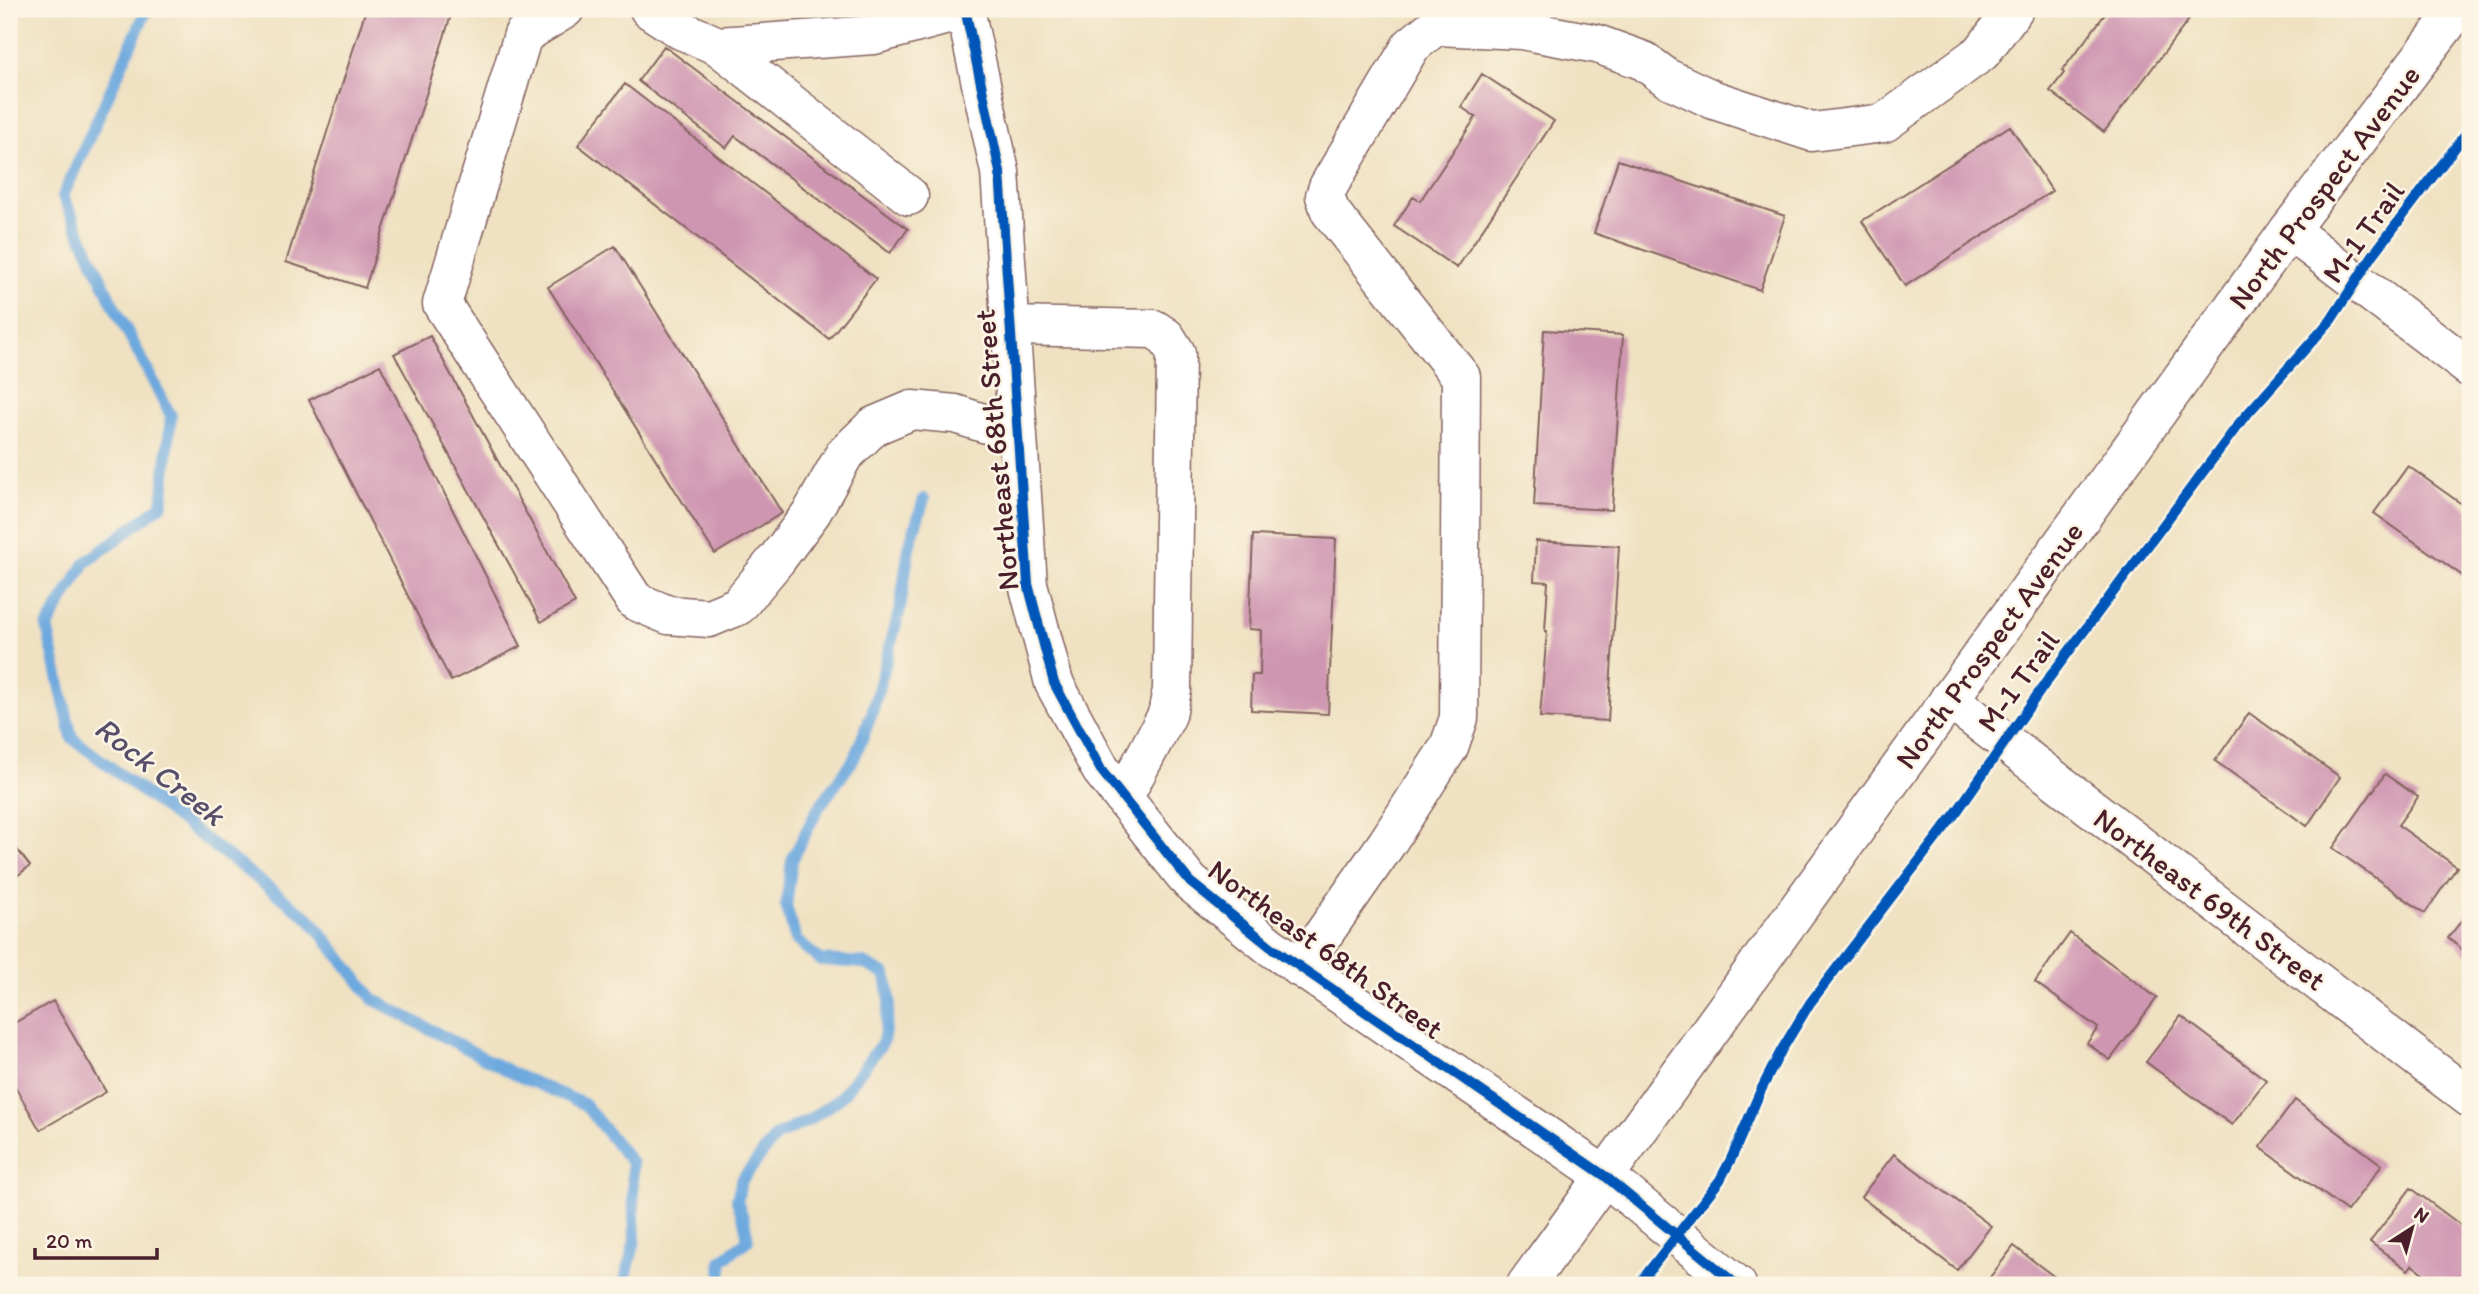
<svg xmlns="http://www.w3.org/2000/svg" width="2479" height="1294" font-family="Itim,sans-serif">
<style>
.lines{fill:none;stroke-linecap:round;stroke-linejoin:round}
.stream{stroke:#6da9de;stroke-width:12}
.building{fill:#cf96b1}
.minor-casing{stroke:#846360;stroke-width:41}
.major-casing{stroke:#846360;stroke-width:41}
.minor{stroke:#fff;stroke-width:38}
.major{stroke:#fff;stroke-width:38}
.cycleway-casing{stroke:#fcf5e5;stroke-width:15}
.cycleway{stroke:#0057b8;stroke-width:10}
.labels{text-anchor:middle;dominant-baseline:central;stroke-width:5;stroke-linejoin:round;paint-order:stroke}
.street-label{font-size:30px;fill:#4a1f2b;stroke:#fcf5e5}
.water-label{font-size:32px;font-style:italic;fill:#564f6a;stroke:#fcf5e5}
</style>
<rect width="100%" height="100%" fill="#fcf5e5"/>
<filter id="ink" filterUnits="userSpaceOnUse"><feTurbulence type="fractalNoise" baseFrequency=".0143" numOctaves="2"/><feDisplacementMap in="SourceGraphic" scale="14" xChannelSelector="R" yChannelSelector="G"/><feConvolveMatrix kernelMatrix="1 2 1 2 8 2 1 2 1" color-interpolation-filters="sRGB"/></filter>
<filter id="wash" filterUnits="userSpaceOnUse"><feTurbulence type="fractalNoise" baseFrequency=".00686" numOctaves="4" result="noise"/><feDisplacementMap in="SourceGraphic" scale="28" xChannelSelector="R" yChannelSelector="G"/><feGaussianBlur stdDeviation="1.57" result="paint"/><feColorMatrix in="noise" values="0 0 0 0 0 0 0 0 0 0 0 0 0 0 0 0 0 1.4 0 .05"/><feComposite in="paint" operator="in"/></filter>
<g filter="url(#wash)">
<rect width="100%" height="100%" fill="#efe1c1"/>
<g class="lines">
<path class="stream" d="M 147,9 L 63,196 L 111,300 L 171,416 L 162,505 L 85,563 L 47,627 L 72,738 L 310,919 L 373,999 L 516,1075 L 584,1104 L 632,1163 L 635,1240 L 624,1285
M 716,1285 L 722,1277 L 721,1261 L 748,1240 L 744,1220 L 737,1201 L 741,1181 L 776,1136 L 809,1120 L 840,1098 L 883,1042 L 890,1001 L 886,975 L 864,963 L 820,960 L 796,940 L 786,906 L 792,860 L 817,810 L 854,759 L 872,713 L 900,609 L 909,547 L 924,499"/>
</g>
<g id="blocks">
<path class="building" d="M 366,9 L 453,9 L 365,288 L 286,262 Z
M 2109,9 L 2197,9 L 2104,132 L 2050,91 L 2064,73 L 2062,71 Z
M 664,46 L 908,229 L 890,253 L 735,136 L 726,148 L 638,81 Z
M 1482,74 L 1554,121 L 1457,268 L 1394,226 L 1413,197 L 1420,201 L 1476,117 L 1461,107 Z
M 625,84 L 876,279 L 829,339 L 578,145 Z
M 2010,126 L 2052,191 L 1905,286 L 1862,221 Z
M 1618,160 L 1785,216 L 1760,290 L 1594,233 Z
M 615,246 L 782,513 L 715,554 L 548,287 Z
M 1544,330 L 1623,335 L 1612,510 L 1534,506 Z
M 430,336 L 575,603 L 541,622 L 394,354 Z
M 380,365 L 521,646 L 451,681 L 309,400 Z
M 2408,466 L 2470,510 L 2470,574 L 2467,579 L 2374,513 Z
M 1253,535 L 1336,539 L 1328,714 L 1251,710 L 1252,675 L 1260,675 L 1261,630 L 1249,629 Z
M 1536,541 L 1619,546 L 1608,721 L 1540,717 L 1547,631 L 1545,631 L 1548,582 L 1534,581 Z
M 2249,713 L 2340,777 L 2307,826 L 2215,761 Z
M 2385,774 L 2418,797 L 2398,825 L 2457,867 L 2425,913 L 2333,848 Z
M 9,839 L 30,866 L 9,882 Z
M 2470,910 L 2470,956 L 2448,938 Z
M 2070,933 L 2157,998 L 2110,1060 L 2087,1043 L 2098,1028 L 2035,982 Z
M 53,1001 L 106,1092 L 40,1130 L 9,1076 L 9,1026 Z
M 2181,1016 L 2266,1080 L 2232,1125 L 2146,1062 Z
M 2295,1100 L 2382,1165 L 2347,1211 L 2260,1147 Z
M 1894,1154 L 1991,1226 L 1957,1270 L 1861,1197 Z
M 2411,1188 L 2470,1232 L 2470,1273 L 2461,1285 L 2439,1285 L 2412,1265 L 2408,1270 L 2370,1242 Z
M 2014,1246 L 2065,1285 L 1984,1285 Z"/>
</g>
</g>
<g filter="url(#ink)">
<use href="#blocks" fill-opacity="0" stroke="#846360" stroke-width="2"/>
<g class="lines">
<g class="minor-casing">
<path id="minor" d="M 565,9 L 523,35 L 442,304 L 635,601 L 668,615 L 709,618 L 738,606 L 777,559 L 812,512 L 844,455 L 874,426 L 912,410 L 955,414 L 1018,434
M 649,9 L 681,30 L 718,46 L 874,35 L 966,10
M 965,9 L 1000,172 L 1028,584 L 1054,683 L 1101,770 L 1190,882 L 1271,947 L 1605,1176 L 1737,1285
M 1436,26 L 1522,30 L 1597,44 L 1644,61 L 1667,78 L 1714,100 L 1812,132 L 1884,123 L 1982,52 L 2014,9
M 718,46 L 909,196
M 2289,230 L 2470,368
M 1010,326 L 1154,329 L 1166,337 L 1176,353 L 1172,690 L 1167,715 L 1123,798
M 1949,699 L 2470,1098
M 1300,968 L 1387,843 L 1449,747 L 1459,718 L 1461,377 L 1330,211 L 1325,196 L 1328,187 L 1411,46 L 1456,9"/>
</g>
<g class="major-casing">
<path id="major" d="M 1526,1285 L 2289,230 L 2458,9"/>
</g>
<use href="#minor" class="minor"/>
<use href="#major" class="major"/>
<g class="cycleway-casing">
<path id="cycleway" d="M 965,9 L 1000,172 L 1028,584 L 1054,683 L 1101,770 L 1190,882 L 1271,947 L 1605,1176 L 1737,1285
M 1638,1285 L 1720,1180 L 1731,1159 L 1761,1090 L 1781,1051 L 1810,1003 L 1958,810 L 2049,678 L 2241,421 L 2331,320 L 2373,255 L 2470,128"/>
</g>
<use href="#cycleway" class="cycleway"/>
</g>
</g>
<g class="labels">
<g class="street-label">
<text transform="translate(2324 187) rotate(-53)">North Prospect Avenue</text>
<text transform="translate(2363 232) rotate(-54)">M-1 Trail</text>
<text transform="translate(996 450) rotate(-95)">Northeast 68th Street</text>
<text transform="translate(1989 645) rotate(-54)">North Prospect Avenue</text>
<text transform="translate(2018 681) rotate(-54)">M-1 Trail</text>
<text transform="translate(2210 899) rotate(37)">Northeast 69th Street</text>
<text transform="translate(1326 949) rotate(36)">Northeast 68th Street</text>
</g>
<g class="water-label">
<text transform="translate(160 771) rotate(38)">Rock Creek</text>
</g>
</g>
<rect width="2479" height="1294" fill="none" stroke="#fcf5e5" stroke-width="35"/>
<g transform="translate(2412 1228) rotate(36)" stroke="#fcf5e5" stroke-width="5" paint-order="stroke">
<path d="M0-5L12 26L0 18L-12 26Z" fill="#4a1f2b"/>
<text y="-10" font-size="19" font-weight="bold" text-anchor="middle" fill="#4a1f2b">N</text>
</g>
<path d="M35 1248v10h122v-10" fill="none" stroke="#4a1f2b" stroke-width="3.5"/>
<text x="46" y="1248" font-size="21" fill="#4a1f2b" stroke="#fcf5e5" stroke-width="5" paint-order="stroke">20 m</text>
</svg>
